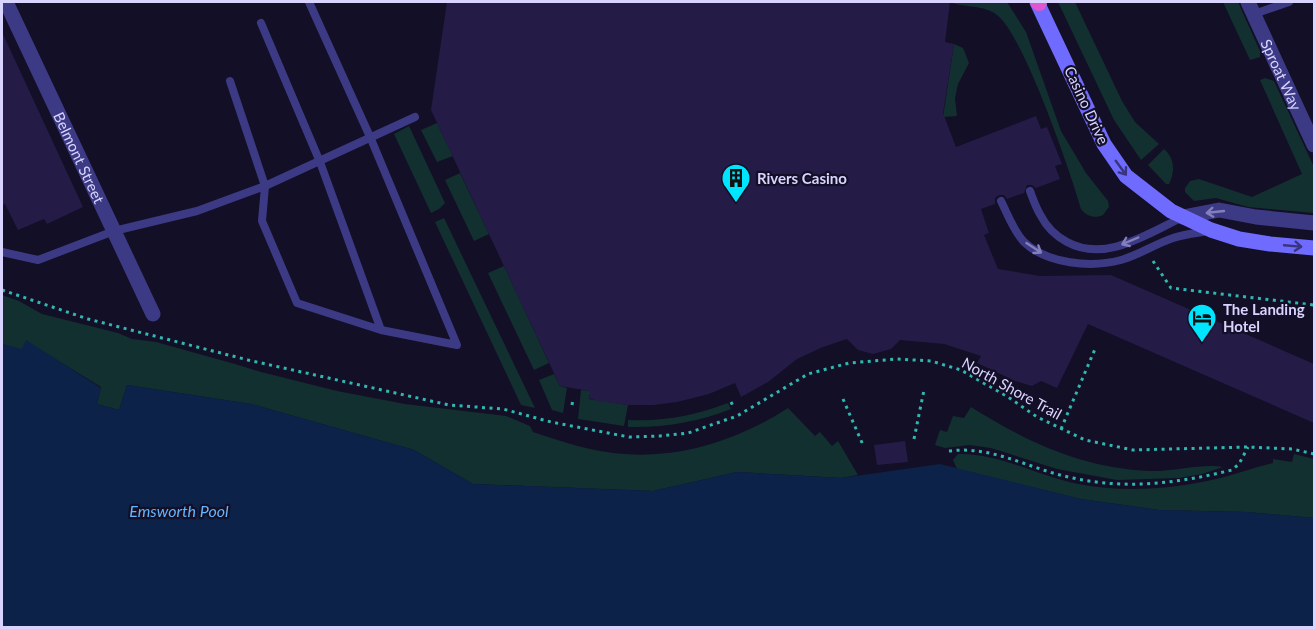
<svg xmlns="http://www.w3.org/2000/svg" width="1316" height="629" font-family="Lato,sans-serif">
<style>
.green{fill:#12302f}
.water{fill:#0c2248}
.building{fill:#241b47}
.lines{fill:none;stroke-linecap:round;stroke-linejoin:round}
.path{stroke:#2fb8b0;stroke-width:3;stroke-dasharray:3 4.5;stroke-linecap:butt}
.service{stroke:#3d3a85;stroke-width:8}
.minor{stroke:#3d3a85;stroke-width:15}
.tertiary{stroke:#3d3a85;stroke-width:15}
.secondary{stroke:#6f6bff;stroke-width:15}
.trunk{stroke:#e055d1;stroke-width:16}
.oneway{stroke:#38347d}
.oneway2{stroke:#837fbc}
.labels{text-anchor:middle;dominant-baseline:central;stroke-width:4.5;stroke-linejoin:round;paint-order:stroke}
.street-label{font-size:15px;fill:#d9d4ff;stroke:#130f26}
.poi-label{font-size:15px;font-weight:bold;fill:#d9d4ff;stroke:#130f26;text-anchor:start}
.water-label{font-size:16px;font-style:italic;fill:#62b6ff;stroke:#130f26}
</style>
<rect width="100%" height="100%" fill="#130f26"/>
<path class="green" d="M 950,2 L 1007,2 L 1026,32 L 1061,131 L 1086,173 L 1108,201 L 1109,207 L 1103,215 C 1096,219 1085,216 1081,209 C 1071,173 1023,34 997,15 C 983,4 963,8 950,2 Z
M 1058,2 L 1075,2 L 1122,101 L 1135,122 L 1159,144 L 1141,160 L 1114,120 Z
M 1223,2 L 1238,2 L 1260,51 L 1260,57 L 1250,60 Z
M 954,44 L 963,48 L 969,63 L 958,84 L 955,98 L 957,116 L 943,117 Z
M 1265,78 L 1274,81 L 1314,167 L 1314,213 L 1248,207 L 1216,198 L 1194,201 L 1185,192 L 1185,188 L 1190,181 L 1199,179 L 1252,197 L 1302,174 L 1260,80 Z
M 437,123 L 453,156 L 437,162 L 421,130 Z
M 409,126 L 445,203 L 439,209 L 431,213 L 394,134 Z
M 1164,149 C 1175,158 1175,172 1169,184 L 1166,184 L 1148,165 Z
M 460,173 L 489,234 L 474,241 L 445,180 Z
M 444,218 L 535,408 L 521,405 L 435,222 Z
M 504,266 L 549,363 L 534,370 L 488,273 Z
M 2,295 L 19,301 L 42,314 L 118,333 L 132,339 L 156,342 L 235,364 L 261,372 L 337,391 L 405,404 L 506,416 L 530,426 L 533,432 C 552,438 571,445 590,449 C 660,465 729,446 788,408 L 815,436 L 820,432 L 832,446 L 838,441 L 858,475 L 841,478 L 737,472 L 653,491 L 473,484 L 414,450 L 251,404 L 127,385 L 119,410 L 97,404 L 101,387 L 26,341 L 22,350 L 2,344 Z
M 554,374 L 560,386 L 567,388 L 563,413 L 552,410 L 539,380 Z
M 581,390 L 593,391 L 593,396 L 589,395 L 589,399 L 628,405 L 624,426 L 578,419 Z
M 728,403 L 731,409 C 698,422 664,428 628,427 L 628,420 C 663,422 696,415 728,403 Z
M 971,407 C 1027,442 1082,468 1150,471 C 1173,472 1203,463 1223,467 L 1202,474 L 1179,478 L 1117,480 L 1057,469 L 991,448 L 969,445 L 945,448 L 935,445 L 940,430 L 947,432 L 953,416 L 964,418 Z
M 958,454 C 1000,453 1037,476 1078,484 C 1119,492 1161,490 1202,482 C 1225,478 1246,470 1269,464 L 1273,463 L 1273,459 L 1292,462 L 1294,454 L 1314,459 L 1314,518 L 1247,512 L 1159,510 L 1081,499 L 957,469 L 953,460 Z"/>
<path class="water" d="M 26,340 L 101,388 L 97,404 L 119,410 L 127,385 L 251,404 L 414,450 L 473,484 L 653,491 L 737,472 L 841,478 L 940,464 L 1081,499 L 1159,510 L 1247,512 L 1314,518 L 1314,627 L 2,627 L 2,344 L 22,349 Z"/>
<path class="building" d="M 447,2 L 950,2 L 945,42 L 954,44 L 943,113 L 956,147 L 1036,116 L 1041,129 L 1047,127 L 1062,164 L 1055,166 L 1060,179 L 1036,188 L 1032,185 L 1027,185 L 1024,193 L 1007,199 L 1004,195 L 999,195 L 995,198 L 995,204 L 981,209 L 989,233 L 984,235 L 998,269 L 1040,276 L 1111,275 L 1314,364 L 1314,423 L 1088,324 L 1057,388 L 1041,381 L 1032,386 L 1015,381 L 977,363 L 981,356 L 944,344 L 900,340 L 891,349 L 873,354 L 858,350 L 847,339 L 823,347 L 797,359 L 768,382 L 741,397 L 735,383 L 709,394 L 677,402 L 654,405 L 628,405 L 597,401 L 589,398 L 590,391 L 560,386 L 431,110 Z
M 2,32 L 83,207 L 47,224 L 44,219 L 18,230 L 5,204 L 2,205 Z
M 905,441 L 908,462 L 877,465 L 874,445 Z"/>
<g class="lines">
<path class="path" d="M 1153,261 L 1171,288 L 1314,305
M 2,290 L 88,319 L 248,360 L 449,405 L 503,409 L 551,422 L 629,437 L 660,436 L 688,433 L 737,416 L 808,374 L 849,363 L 897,359 L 931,361 L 961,370 L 1008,397 L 1037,417 L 1085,440 L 1133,450 L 1248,447 L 1292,449 L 1314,454
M 843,399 L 863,445
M 731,402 L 734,408
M 572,405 L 573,399
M 1061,429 L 1095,349
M 914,439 L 924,390
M 949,451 C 993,445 1031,470 1073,478 C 1127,490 1179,483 1232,470 L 1239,464 L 1248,447"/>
<path class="service" d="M 1254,14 L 1289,2
M 261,23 L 320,162 L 381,330 L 457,345 L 371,139 L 309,2
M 230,81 L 265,186 L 262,221 L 297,303 L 381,330
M 1030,191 C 1033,199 1036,208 1041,216 C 1046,226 1056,236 1067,242 C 1105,263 1147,234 1183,217
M 1001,201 C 1008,215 1013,230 1024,242 C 1047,264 1091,268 1121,260 C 1139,255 1155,244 1173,238 C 1184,234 1197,233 1209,231
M 2,252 L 38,260 L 114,231 L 197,211 L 265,186 L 415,117"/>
<g class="minor">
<path id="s1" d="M 6,2 L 153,314"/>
<path d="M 1183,217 L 1219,210 L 1256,217 L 1314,223"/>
</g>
<path class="tertiary" id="s2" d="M 1248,2 L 1314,145"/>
<path class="secondary" d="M 1037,2 L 1104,144 L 1126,176 L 1171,211 L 1211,230 L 1239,239 L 1270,244 L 1314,248"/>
<path class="trunk" d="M 1038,2 L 1039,3"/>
</g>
<defs><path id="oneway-shaft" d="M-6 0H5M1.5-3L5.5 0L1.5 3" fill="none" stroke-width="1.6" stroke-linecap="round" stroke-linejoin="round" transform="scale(1.5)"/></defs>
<g class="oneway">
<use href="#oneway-shaft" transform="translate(1121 168) rotate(54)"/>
<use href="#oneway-shaft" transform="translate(1293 246) rotate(5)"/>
</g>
<g class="oneway2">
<use href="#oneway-shaft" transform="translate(1215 212) rotate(174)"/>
<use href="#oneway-shaft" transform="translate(1130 241) rotate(157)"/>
<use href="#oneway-shaft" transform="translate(1034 248) rotate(33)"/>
</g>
<defs>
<g id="building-pin" transform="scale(1.5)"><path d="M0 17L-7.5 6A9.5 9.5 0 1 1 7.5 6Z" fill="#00e5ff" stroke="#130f26"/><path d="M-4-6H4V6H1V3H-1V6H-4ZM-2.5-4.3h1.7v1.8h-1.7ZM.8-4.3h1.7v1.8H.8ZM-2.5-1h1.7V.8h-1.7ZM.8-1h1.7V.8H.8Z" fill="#111"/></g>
<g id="hotel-pin" transform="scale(1.5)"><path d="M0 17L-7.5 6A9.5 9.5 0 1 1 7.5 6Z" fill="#00e5ff" stroke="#130f26"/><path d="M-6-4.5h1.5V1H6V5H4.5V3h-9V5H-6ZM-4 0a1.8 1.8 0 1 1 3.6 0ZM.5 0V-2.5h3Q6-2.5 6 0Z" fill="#111"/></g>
</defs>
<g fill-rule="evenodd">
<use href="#building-pin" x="736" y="178"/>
<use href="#hotel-pin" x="1202" y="318"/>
</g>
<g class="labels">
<g class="street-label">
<text stroke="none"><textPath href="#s2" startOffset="80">Sproat Way</textPath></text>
<text transform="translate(1087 105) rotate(65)">Casino Drive</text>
<text stroke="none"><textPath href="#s1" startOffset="172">Belmont Street</textPath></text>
<text transform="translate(1012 388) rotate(29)">North Shore Trail</text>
</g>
<g class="poi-label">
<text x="757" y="178">Rivers Casino</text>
<text x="1223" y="309">The Landing<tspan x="1223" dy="17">Hotel</tspan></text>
</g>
<g class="water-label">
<text x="179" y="510">Emsworth Pool</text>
</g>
</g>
<rect width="1316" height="629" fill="none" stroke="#d9d4ff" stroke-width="6"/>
</svg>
